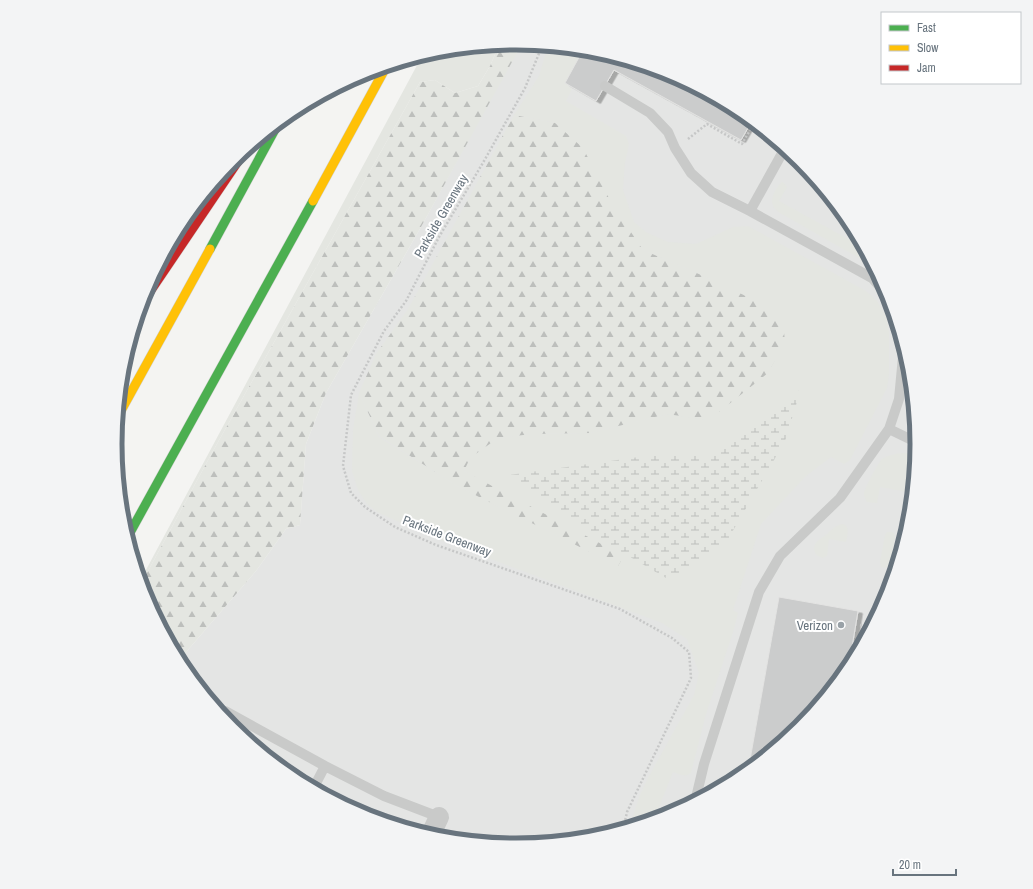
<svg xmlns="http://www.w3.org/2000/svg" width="1033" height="889" font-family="'Archivo Narrow',sans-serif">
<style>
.built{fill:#e4e5e4}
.grass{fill:#e4e6e1}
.forest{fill:url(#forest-firs)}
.wetland{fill:url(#wetland-marsh)}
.building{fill:#cbcccc;stroke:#e3e3e2;filter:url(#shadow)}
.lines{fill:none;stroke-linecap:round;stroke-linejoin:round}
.fast-casing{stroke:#d1d1d0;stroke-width:10}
.slow-casing{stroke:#d1d1d0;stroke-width:10}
.jam-casing{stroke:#d1d1d0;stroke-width:10}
.path{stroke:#c6c7c7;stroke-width:2.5;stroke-dasharray:2 2;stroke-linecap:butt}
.lane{stroke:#c9cac9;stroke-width:10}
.street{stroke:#c9cac9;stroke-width:20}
.fast{stroke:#4caf50;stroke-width:9}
.slow{stroke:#ffc107;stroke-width:9}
.jam{stroke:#c62828;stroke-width:9}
.poi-dot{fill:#99a1a7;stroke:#fff;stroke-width:1.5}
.labels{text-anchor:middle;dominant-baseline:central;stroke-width:4;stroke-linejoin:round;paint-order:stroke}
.street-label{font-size:13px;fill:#68747e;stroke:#fff}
.poi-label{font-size:13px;fill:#68747e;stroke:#fff;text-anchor:end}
.rim{fill:none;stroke:#68747e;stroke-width:5}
</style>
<defs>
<pattern id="forest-firs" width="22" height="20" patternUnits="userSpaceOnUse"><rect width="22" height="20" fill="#e4e6e1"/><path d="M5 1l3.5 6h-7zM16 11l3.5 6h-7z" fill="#bdbfbc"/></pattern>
<pattern id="wetland-marsh" width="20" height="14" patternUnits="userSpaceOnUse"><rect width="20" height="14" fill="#e4e6e1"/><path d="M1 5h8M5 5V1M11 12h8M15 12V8" fill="none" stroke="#bdbfbc"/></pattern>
<filter id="shadow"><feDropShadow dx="4.5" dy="2.5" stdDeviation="0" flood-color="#0004"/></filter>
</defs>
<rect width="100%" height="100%" fill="#f4f4f2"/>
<path class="built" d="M 521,43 L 595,51 L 670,74 L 740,111 L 801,161 L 850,222 L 888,291 L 910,366 L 918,445 L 910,523 L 887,598 L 850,668 L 800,729 L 739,778 L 670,816 L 595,838 L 516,846 L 438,838 L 363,815 L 293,778 L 232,728 L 183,667 L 180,662 L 187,651 L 256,571 L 286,529 L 300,525 L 306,444 L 326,393 L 421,227 Z"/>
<path class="grass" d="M 499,45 L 490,66 L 478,86 L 455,93 L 435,80 L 420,82 L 213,451 L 141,584 L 140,581 L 422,56 L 438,51 Z
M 548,46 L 583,50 L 565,83 L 572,89 L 566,101 L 626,136 L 629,144 L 625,163 L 623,190 L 634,222 L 646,232 L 668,242 L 696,244 L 733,227 L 748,226 L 866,291 L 877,301 L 886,316 L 889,332 L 889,374 L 887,388 L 850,460 L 844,464 L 831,457 L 806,476 L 761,524 L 733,610 L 738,613 L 734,629 L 706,714 L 691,773 C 685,778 679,774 673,772 L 654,820 L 633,827 L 630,826 L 639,797 L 648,778 L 694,695 L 699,673 L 687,639 L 662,623 L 440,540 L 379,513 L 367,504 L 358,490 L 352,471 L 353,430 L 359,393 L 379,437 L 457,486 L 618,566 L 517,500 L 464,471 L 470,458 L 498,438 L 531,434 L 590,433 L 667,414 L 709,420 L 715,281 L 643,250 L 555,123 L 514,115 L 539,76 Z
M 782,182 L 784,183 L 787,187 L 779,201 L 850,240 L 855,231 L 860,239 L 857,244 L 865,248 L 875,267 L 780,213 C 772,207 770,203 774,193 C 776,189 778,185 782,182 Z
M 907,453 L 917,458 L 913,493 L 880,487 L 877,503 L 867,502 C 865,499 864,496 864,493 C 865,488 879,461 882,459 C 890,454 899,453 907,453 Z
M 842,524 C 851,525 847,536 846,542 L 829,539 L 827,556 L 823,558 C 816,556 811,551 816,543 C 818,540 823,537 826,535 C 831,530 835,526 842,524 Z
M 887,532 L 892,532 L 894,533 L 895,537 L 890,564 L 888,567 L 885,568 L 881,567 L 880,562 L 885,535 Z"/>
<path class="forest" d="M 517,43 L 522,44 L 421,227 L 326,393 L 306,444 L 300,525 L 286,529 L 256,571 L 187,651 L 180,662 L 145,598 L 141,584 L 213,451 L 420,82 L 435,80 L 455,93 L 478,86 L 490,66 L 499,45 Z
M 514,115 L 555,123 L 583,148 L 612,204 L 643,250 L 715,281 L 768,307 L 783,323 L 785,341 L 768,373 L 709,420 L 667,414 L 590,433 L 532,434 L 498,438 L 470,458 L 464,471 L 624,556 L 618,566 L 457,486 L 379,436 L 359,393 L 376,354 L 408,309 Z"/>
<path class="wetland" d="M 801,389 L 785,441 L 727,541 L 691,568 L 666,578 L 596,537 L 509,475 L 646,456 L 716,454 Z"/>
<path class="building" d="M 583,50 L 595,51 L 670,74 L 740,111 L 752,121 L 741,140 L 614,70 L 596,101 L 565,83 Z
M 779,597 L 858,611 L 848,671 L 800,729 L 748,771 Z
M 250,743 L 282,760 L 279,767 Z"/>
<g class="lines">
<g class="fast-casing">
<path id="fast" d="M 210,249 L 279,122
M 127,538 L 313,201"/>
</g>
<g class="slow-casing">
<path id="slow" d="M 313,201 L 386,67
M 118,416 L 210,249"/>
</g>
<g class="jam-casing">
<path id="jam" d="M 141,305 L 247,148"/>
</g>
<path class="path" d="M 542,46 L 525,88 L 484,161 L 439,237 L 406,301 L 384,331 L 351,395 L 343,466 L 351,493 L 365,507 L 395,527 L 436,545 L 620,609 L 672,638 L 689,652 L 691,678 L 627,812 L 623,830
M 688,139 L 707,124 L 742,144 L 754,123
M 860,625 L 872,627"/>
<path class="lane" d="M 605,86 L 650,113 L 668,132 L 675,148 L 691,173 L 712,192 L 750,211 L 872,278 L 889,297
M 750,211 L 785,148
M 889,429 L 918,443
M 217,709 L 225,711 L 325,766 L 384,796 L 439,817
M 313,789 L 325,766
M 695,802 L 704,764 L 759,592 L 780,556 L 840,498 L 889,429 L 899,399 L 904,346"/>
<path class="street" d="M 430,836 L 439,817"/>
<use href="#fast" class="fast"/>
<use href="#slow" class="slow"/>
<use href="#jam" class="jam"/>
</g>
<circle class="poi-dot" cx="841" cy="625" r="4"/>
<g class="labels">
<g class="street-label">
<text transform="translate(441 216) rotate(-60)">Parkside Greenway</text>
<text transform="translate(447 536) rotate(21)">Parkside Greenway</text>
</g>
<g class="poi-label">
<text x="833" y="625">Verizon</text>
</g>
</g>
<path d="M0 0H1033V889H0ZM122 444a394 394 0 1 1 788 0a394 394 0 1 1-788 0Z" fill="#f3f4f5" fill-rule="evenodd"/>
<path class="rim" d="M122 444a394 394 0 1 1 788 0a394 394 0 1 1-788 0Z"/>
<rect x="881" y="12" width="140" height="72" fill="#ffffff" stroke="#c3c7cb"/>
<rect x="889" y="25" width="20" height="6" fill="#4caf50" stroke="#c3c7cb"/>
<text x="917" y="32" font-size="12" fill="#68747e">Fast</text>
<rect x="889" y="45" width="20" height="6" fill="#ffc107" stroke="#c3c7cb"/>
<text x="917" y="52" font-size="12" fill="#68747e">Slow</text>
<rect x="889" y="65" width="20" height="6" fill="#c62828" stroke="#c3c7cb"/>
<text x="917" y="72" font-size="12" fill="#68747e">Jam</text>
<path d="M893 869v6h63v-6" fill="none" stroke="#68747e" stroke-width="2"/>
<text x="899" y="869" font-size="12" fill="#68747e" stroke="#ffffff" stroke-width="3" paint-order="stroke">20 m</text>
</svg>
